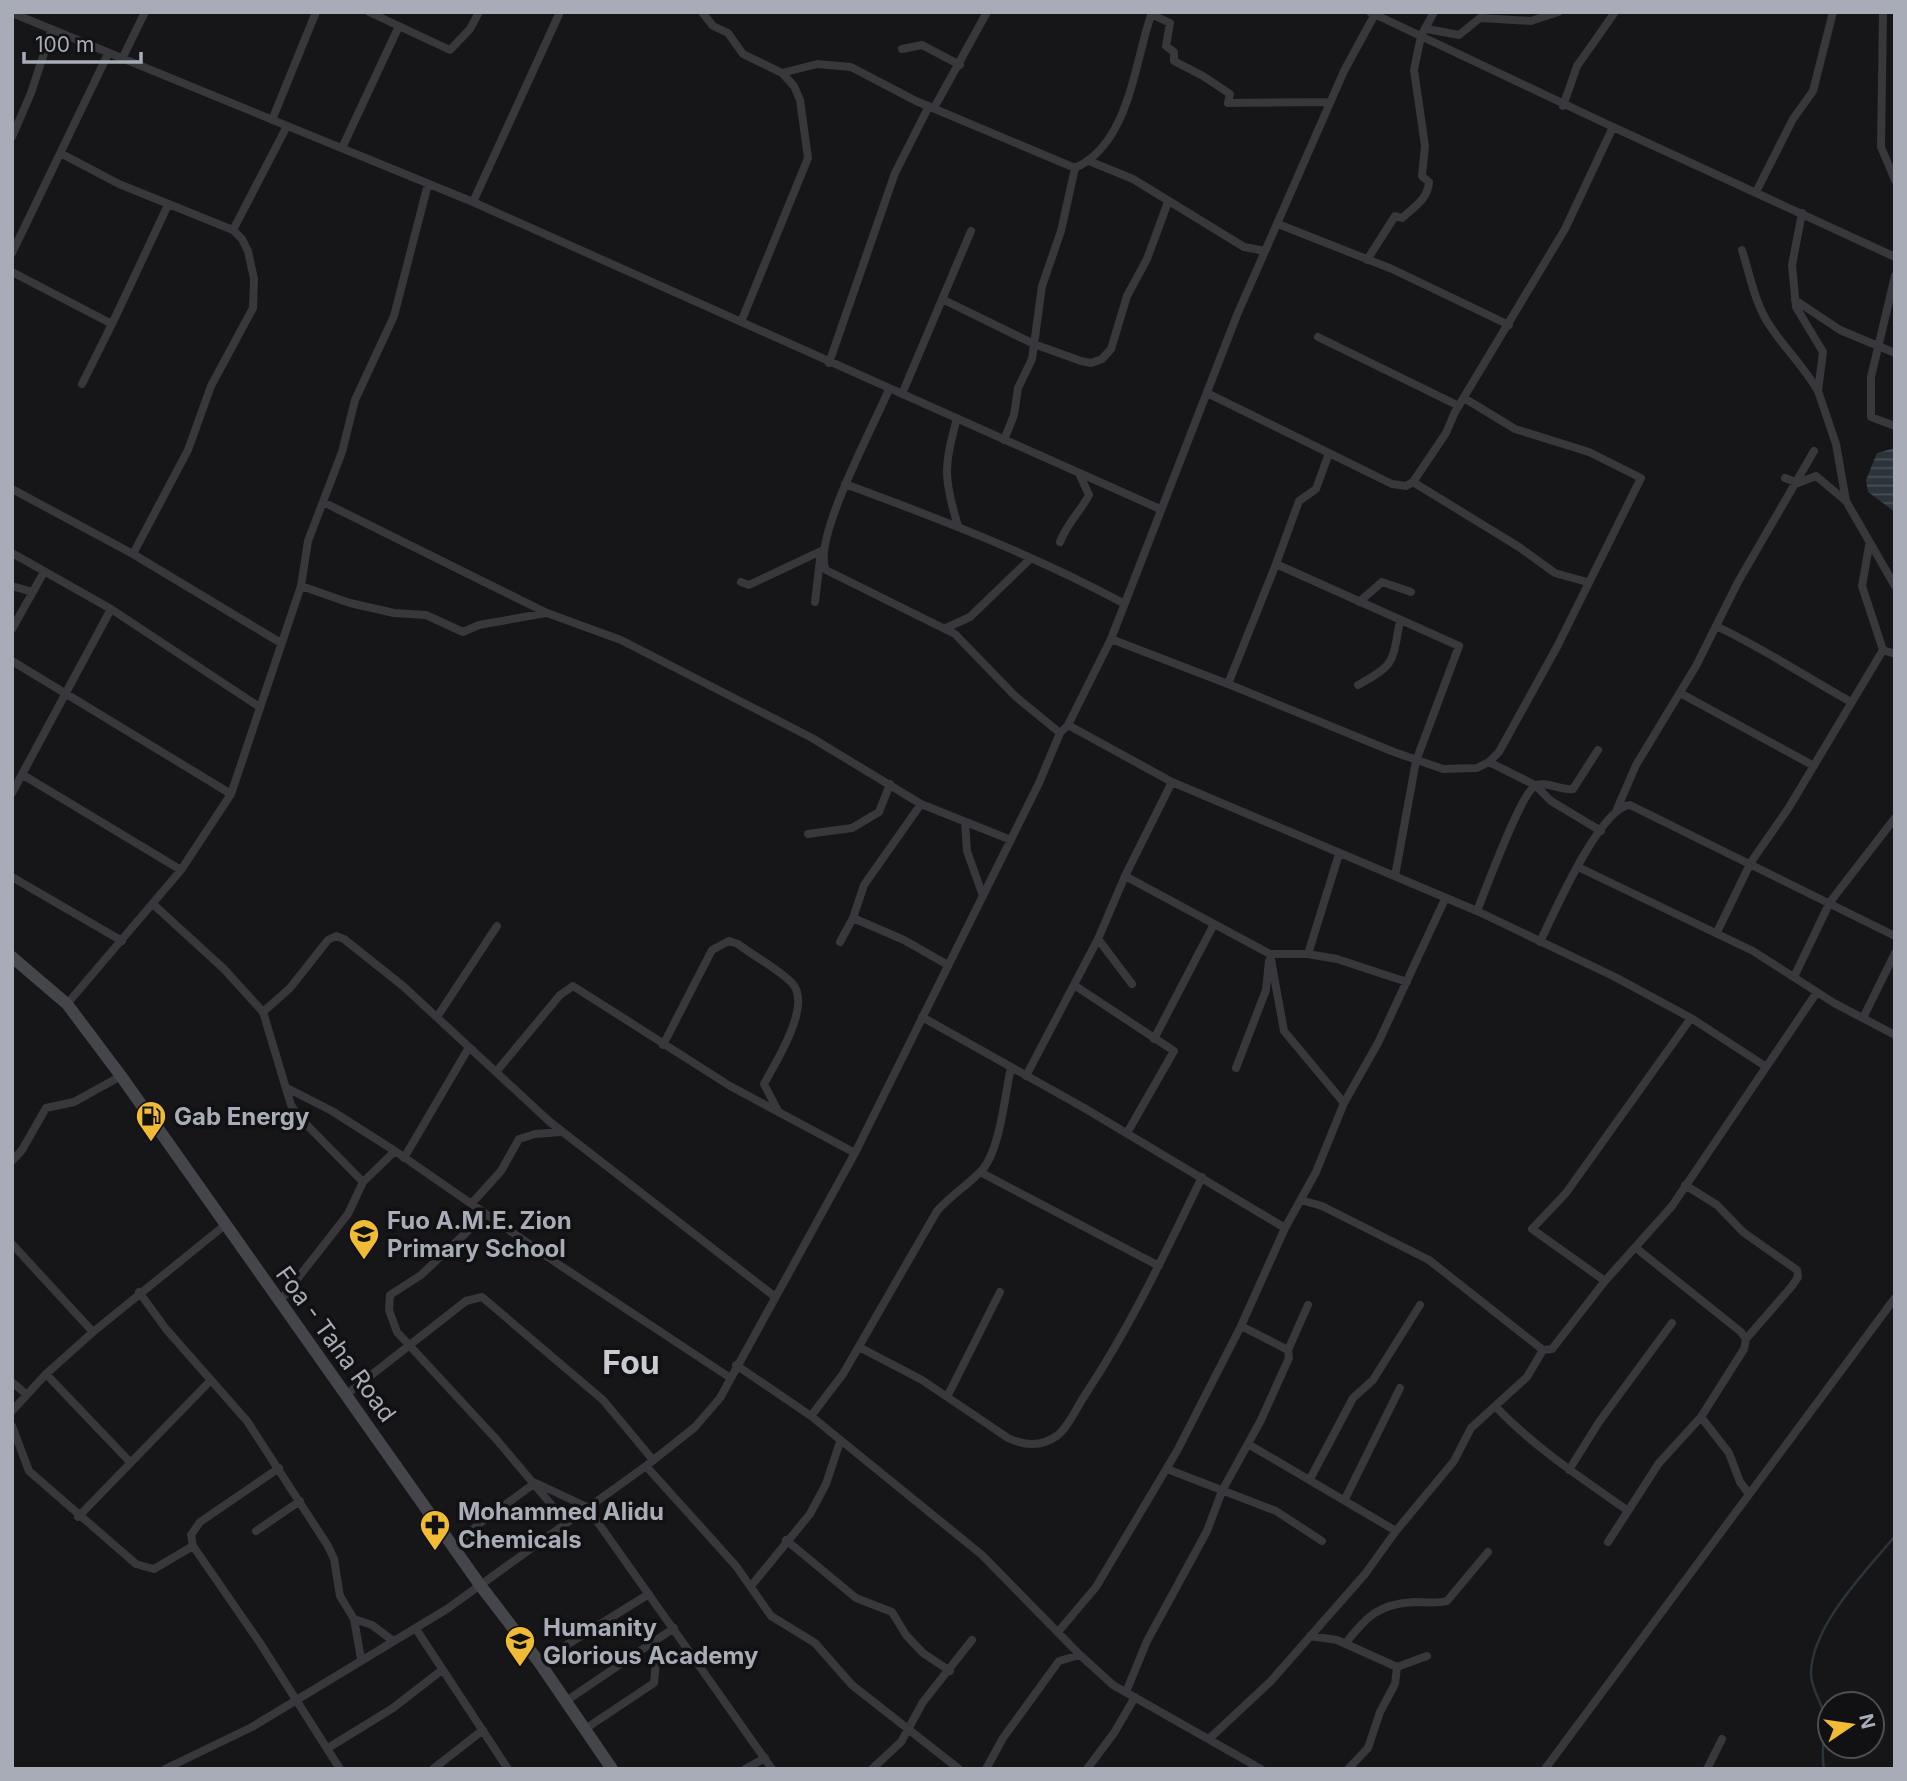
<svg xmlns="http://www.w3.org/2000/svg" width="1907" height="1781" font-family="Inter,sans-serif">
<style>
.water{fill:url(#water-rules)}
.lines{fill:none;stroke-linecap:round;stroke-linejoin:round}
.stream{stroke:#2c343b;stroke-width:2.5}
.street{stroke:#37373c;stroke-width:8}
.secondary{stroke:#45464c;stroke-width:12}
.labels{text-anchor:middle;dominant-baseline:central;stroke-width:7;stroke-linejoin:round;paint-order:stroke}
.poi-label{font-size:24px;font-weight:bold;fill:#a8acb7;stroke:#111012;text-anchor:start}
.street-label{font-size:24px;fill:#a8acb7;stroke:#111012}
.district-label{font-size:32px;font-weight:bold;fill:#c9cbd3;stroke:#111012}
</style>
<defs>
<pattern id="water-rules" width="6" height="5" patternUnits="userSpaceOnUse" patternTransform="scale(1.75)"><rect width="6" height="5" fill="#2c343b"/><path d="M0 2.5h6" fill="none" stroke="#484f55"/></pattern>
</defs>
<rect width="100%" height="100%" fill="#161517"/>
<path class="water" d="M 1895,448 L 1895,512 L 1868,492 L 1866,480 L 1877,453 Z"/>
<g class="lines">
<path class="stream" d="M 1824,1769 C 1820,1749 1827,1730 1824,1715 C 1821,1700 1811,1689 1811,1674 C 1811,1626 1866,1571 1895,1536"/>
<path class="street" d="M 369,12 L 450,50 L 470,29 L 479,12
M 702,12 L 713,26 L 728,33 L 743,54 L 782,73 L 794,86 L 800,100 L 808,158 L 741,322
M 1883,12 L 1881,147 L 1895,180
M 12,13 L 473,202 L 1160,509
M 1151,14 L 1170,23 L 1166,46 L 1174,52 L 1174,61 L 1203,76 L 1230,94 L 1228,103 L 1330,102
M 1427,29 L 1459,35 L 1480,18 L 1531,21 L 1558,12
M 902,49 L 922,45 L 960,65
M 122,59 L 145,12
M 782,73 L 817,64 L 851,67 L 916,101 L 1075,168 C 1130,143 1134,63 1152,12
M 1563,106 L 1577,66 L 1615,12
M 934,108 L 987,12
M 272,120 L 316,12
M 1613,127 L 1895,257
M 12,137 L 31,93 L 52,29
M 342,148 L 399,26
M 62,154 L 119,184 L 233,230 L 242,239 L 248,251 L 254,279 L 253,308 L 211,386 L 188,450 L 133,554
M 1089,161 L 1133,179 L 1244,247 L 1265,251
M 1756,192 L 1793,119 L 1813,91 L 1833,12
M 473,202 L 560,12
M 1802,213 L 1792,265 L 1796,307 L 1823,352 L 1818,391 L 1836,444 L 1846,501
M 1278,224 L 1392,269 L 1509,325
M 233,230 L 287,126
M 1742,250 C 1750,275 1755,304 1770,326 C 1786,350 1803,365 1818,391
M 12,253 L 108,54
M 1367,260 L 1395,216 L 1402,218 C 1414,207 1428,199 1429,182 L 1422,176 L 1425,146 L 1414,70 L 1421,36 L 1434,12
M 12,272 L 112,324 L 168,205
M 1895,276 L 1871,377 L 1871,417 L 1895,426
M 942,299 L 1034,344 L 1081,361 L 1091,363 L 1102,359 L 1111,349 L 1127,296 L 1147,259 L 1168,202
M 1795,300 L 1840,330 L 1895,353
M 1318,337 L 1459,406
M 829,363 L 895,173 L 929,106
M 82,384 L 112,324
M 889,389 C 875,424 811,540 826,570 L 955,634 L 1015,696 L 1060,733
M 1207,393 L 1392,484 L 1406,486 L 1413,482 L 1446,433 L 1455,412 L 1565,229 L 1613,127 L 1370,12
M 902,394 L 971,231
M 957,418 C 944,467 943,477 958,526
M 1004,440 L 1014,415 L 1018,388 L 1032,359 L 1042,286 L 1061,231 L 1075,168
M 1785,478 L 1798,483 L 1816,476 L 1846,501 L 1895,586
M 1413,482 L 1519,547 L 1555,573 L 1587,582
M 845,484 C 940,519 1034,555 1123,603
M 12,489 L 133,554 L 281,643
M 325,503 L 547,613 L 621,640 L 812,738 L 921,804 L 1011,840
M 1060,542 C 1067,523 1080,512 1089,495 L 1079,473
M 1869,546 L 1862,586 L 1883,650
M 12,553 L 111,609 L 258,706
M 1276,564 L 1299,501 L 1316,489 L 1329,453
M 741,582 L 749,585 L 821,551 L 815,602
M 12,586 L 32,592
M 301,586 L 350,603 L 394,613 L 426,615 L 463,632 L 479,625 L 546,613
M 1359,602 L 1382,582 L 1411,592
M 1716,626 C 1763,648 1806,677 1851,702
M 946,628 L 970,617 L 1030,559
M 12,629 L 44,572
M 1111,639 L 1228,684 L 1276,564 L 1459,646 L 1416,761 L 1395,876
M 12,661 L 231,794
M 1228,684 L 1394,752 L 1443,769 L 1477,768 L 1489,762 L 1499,752 L 1558,645 L 1641,478 L 1589,452 L 1515,429 L 1464,398
M 1358,685 C 1396,665 1392,662 1400,621
M 1680,693 L 1814,766
M 1068,725 L 1172,782 L 1477,911 L 1615,977 L 1691,1018 L 1765,1066
M 1489,762 L 1535,785 L 1551,801 L 1601,831
M 23,775 L 181,870
M 1172,782 L 1125,876 L 1270,954 L 1308,954 L 1337,959 L 1407,982
M 12,793 L 111,609
M 1617,809 L 1636,765 L 1696,666 L 1738,582 L 1814,451
M 965,822 L 967,851 L 983,896
M 808,834 L 852,828 L 879,812 L 890,784
M 1578,867 L 1753,951 L 1834,1003 L 1895,1035
M 12,877 L 122,941
M 154,905 L 224,969 L 263,1012 L 291,1105 L 299,1117 L 363,1182
M 1477,911 C 1485,891 1521,793 1535,786 C 1545,780 1561,791 1573,789 L 1598,750
M 853,918 L 864,885 L 921,804
M 1717,932 L 1751,862 L 1788,809 L 1883,650 L 1895,654
M 1098,939 L 1132,984
M 840,942 L 853,918 L 904,940 L 948,965
M 1540,942 C 1553,915 1600,807 1630,805 L 1895,936
M 1270,954 L 1284,1031 L 1344,1103
M 1308,954 L 1339,854
M 1794,977 L 1830,902 L 1895,818
M 1074,985 L 1174,1051 L 1127,1133
M 67,1004 L 181,870 L 231,794 L 301,586 L 308,541 L 342,452 L 355,400 L 394,316 L 428,184
M 263,1012 L 290,988 L 328,940 L 336,936 L 344,939 L 403,986 L 550,1122 L 774,1296
M 437,1017 L 497,926
M 922,1017 L 1086,1109 L 1285,1228
M 1863,1018 L 1895,953
M 1154,1039 L 1214,924
M 663,1045 L 712,950 L 729,941 L 738,944 C 755,957 777,968 792,983 C 813,1005 775,1063 764,1084 L 777,1109
M 1236,1068 L 1266,990 L 1269,961
M 496,1072 L 560,995 L 573,986 L 730,1086 L 855,1153
M 1026,1076 L 1098,939 L 1125,876
M 287,1088 L 332,1111 L 395,1151
M 404,1158 L 468,1049
M 12,1161 L 22,1150 L 46,1108 L 74,1102 L 121,1076
M 980,1172 L 1159,1266
M 1685,1185 L 1717,1205 L 1743,1232 L 1797,1270 L 1798,1277 L 1792,1286 L 1746,1339
M 1301,1200 L 1322,1206 L 1429,1260 L 1543,1350
M 472,1203 L 501,1171 L 519,1139 L 535,1134 L 562,1132
M 486,1214 L 421,1275 L 390,1295 L 389,1310 L 397,1332 L 496,1439 L 566,1522
M 12,1244 L 93,1332 L 225,1225
M 1605,1281 L 1532,1229 L 1566,1193 L 1691,1018
M 139,1292 L 166,1329 L 247,1421 L 328,1546 L 334,1559 L 340,1596 L 354,1619 L 361,1659
M 280,1301 L 348,1214 L 363,1182 L 395,1151 L 558,1264 L 729,1377
M 859,1347 L 922,1380 L 1008,1438 C 1025,1446 1042,1447 1058,1435 C 1069,1426 1077,1407 1085,1395 C 1131,1326 1166,1251 1202,1177
M 1288,1350 L 1308,1305
M 736,1365 L 811,1416 L 982,1555 L 1080,1655 L 1113,1685 L 1261,1769
M 46,1374 L 130,1462
M 12,1382 L 27,1395
M 347,1394 L 466,1301 L 482,1297 L 603,1400 L 653,1460
M 947,1397 L 1000,1292
M 1496,1407 C 1534,1447 1581,1478 1627,1510
M 12,1411 L 46,1374 L 93,1332
M 811,1416 L 843,1374 L 937,1211 C 952,1194 967,1186 981,1171 C 1000,1152 1005,1094 1011,1067
M 1701,1417 L 1729,1453 L 1740,1482 L 1749,1494
M 12,1426 L 29,1471 L 136,1564 L 154,1569 L 193,1546
M 1248,1444 L 1396,1531
M 646,1466 L 736,1566 L 771,1616 L 815,1643 L 852,1685 L 959,1769
M 279,1468 L 200,1522 L 191,1535 L 193,1546 L 260,1643 L 340,1769
M 1167,1469 L 1276,1511 L 1322,1541
M 1569,1470 L 1599,1422 L 1672,1323
M 1310,1479 L 1353,1398 L 1373,1380 L 1420,1305
M 538,1484 L 587,1507 L 772,1769
M 1345,1499 L 1400,1388
M 78,1517 L 210,1381
M 256,1531 L 300,1501
M 786,1540 L 856,1598 L 892,1612 L 906,1635 L 923,1653 L 950,1671
M 1608,1542 L 1659,1463 L 1701,1417 L 1744,1349 L 1746,1339 L 1741,1332 L 1636,1248
M 454,1547 L 479,1524 L 535,1483
M 751,1586 L 810,1514 L 826,1484 L 840,1442
M 354,1619 L 372,1625 L 392,1640
M 416,1629 L 508,1769
M 1058,1632 L 1096,1587 L 1177,1451 L 1241,1326 L 1285,1228 L 1316,1172 L 1344,1103 L 1378,1043 L 1445,899
M 1310,1636 L 1337,1640 L 1397,1667 L 1427,1656
M 1345,1644 C 1367,1617 1377,1604 1414,1602 C 1425,1602 1436,1604 1447,1601 L 1488,1552
M 539,1662 L 649,1594
M 1126,1692 L 1147,1641 L 1207,1531 L 1222,1491 L 1261,1420 L 1289,1358 L 1288,1350 L 1241,1326
M 566,1701 L 674,1628
M 585,1729 L 654,1683 L 656,1662 L 654,1642
M 1210,1738 L 1270,1682 L 1365,1574 L 1396,1531 L 1454,1461 L 1471,1428 L 1527,1377 L 1543,1350 L 1552,1349 L 1605,1281 L 1672,1206 L 1817,992
M 328,1748 L 393,1708 L 442,1670
M 165,1769 L 252,1727 L 447,1609 L 646,1466 L 695,1427 L 720,1398 L 855,1153 L 1039,783 L 1060,733 L 1068,725 L 1111,639 L 1237,315 L 1344,71 L 1375,14
M 433,1769 L 483,1730
M 745,1769 L 765,1758
M 872,1769 L 901,1742 L 923,1702 L 972,1640
M 986,1769 L 1003,1738 L 1059,1661 L 1080,1655
M 1087,1769 L 1114,1733 L 1135,1697
M 1348,1769 L 1368,1748 L 1380,1712 L 1395,1684 L 1397,1667
M 1545,1769 L 1895,1298
M 1707,1769 L 1722,1739"/>
<path class="secondary" d="M 12,957 L 67,1004 L 121,1076 L 480,1585 L 539,1662 L 612,1769"/>
</g>
<defs>
<g id="fuel-pin" transform="scale(1.575)"><path d="M0 17L-7.5 6A9.5 9.5 0 1 1 7.5 6Z" fill="#f0bb35" stroke="#111012"/><path d="M-5.5-6h7V0h2V4h1.3V-2.5L3-4.5l.8-.8L6-3V5H2.5V1h-1V6h-7ZM-4.2-4.7v3.2H.2V-4.7Z" fill="#111"/></g>
<g id="school-pin" transform="scale(1.575)"><path d="M0 17L-7.5 6A9.5 9.5 0 1 1 7.5 6Z" fill="#f0bb35" stroke="#111012"/><path d="M0-5L7-2L0 1L-7-2ZM-4 1L0 2.5L4 1V4Q0 6-4 4Z" fill="#111"/></g>
<g id="pharmacy-pin" transform="scale(1.575)"><path d="M0 17L-7.5 6A9.5 9.5 0 1 1 7.5 6Z" fill="#f0bb35" stroke="#111012"/><path d="M-2-6h4v4h4v4h-4v4h-4v-4h-4v-4h4Z" fill="#111"/></g>
</defs>
<g fill-rule="evenodd">
<use href="#fuel-pin" x="151" y="1116"/>
<use href="#school-pin" x="364" y="1234"/>
<use href="#pharmacy-pin" x="435" y="1525"/>
<use href="#school-pin" x="520" y="1641"/>
</g>
<g class="labels">
<g class="poi-label">
<text x="174" y="1116">Gab Energy</text>
<text x="387" y="1220">Fuo A.M.E. Zion<tspan x="387" dy="28">Primary School</tspan></text>
<text x="458" y="1511">Mohammed Alidu<tspan x="458" dy="28">Chemicals</tspan></text>
<text x="543" y="1627">Humanity<tspan x="543" dy="28">Glorious Academy</tspan></text>
</g>
<g class="street-label">
<text transform="translate(336 1344) rotate(54)">Foa - Taha Road</text>
</g>
<g class="district-label">
<text x="631" y="1362">Fou</text>
</g>
</g>
<rect width="1907" height="1781" fill="none" stroke="#a8acb7" stroke-width="28"/>
<g transform="translate(1851 1725) rotate(77)"><circle r="33" fill="#111012" stroke="#4d4e54" stroke-width="2"/>
<path d="M0-5L12 26L0 18L-12 26Z" fill="#f0bb35"/>
<text y="-10" font-size="19" font-weight="bold" text-anchor="middle" fill="#a8acb7">N</text>
</g>
<path d="M24 52v10h117v-10" fill="none" stroke="#a8acb7" stroke-width="3.5"/>
<text x="35" y="52" font-size="21" fill="#a8acb7" stroke="#111012" stroke-width="5" paint-order="stroke">100 m</text>
</svg>
